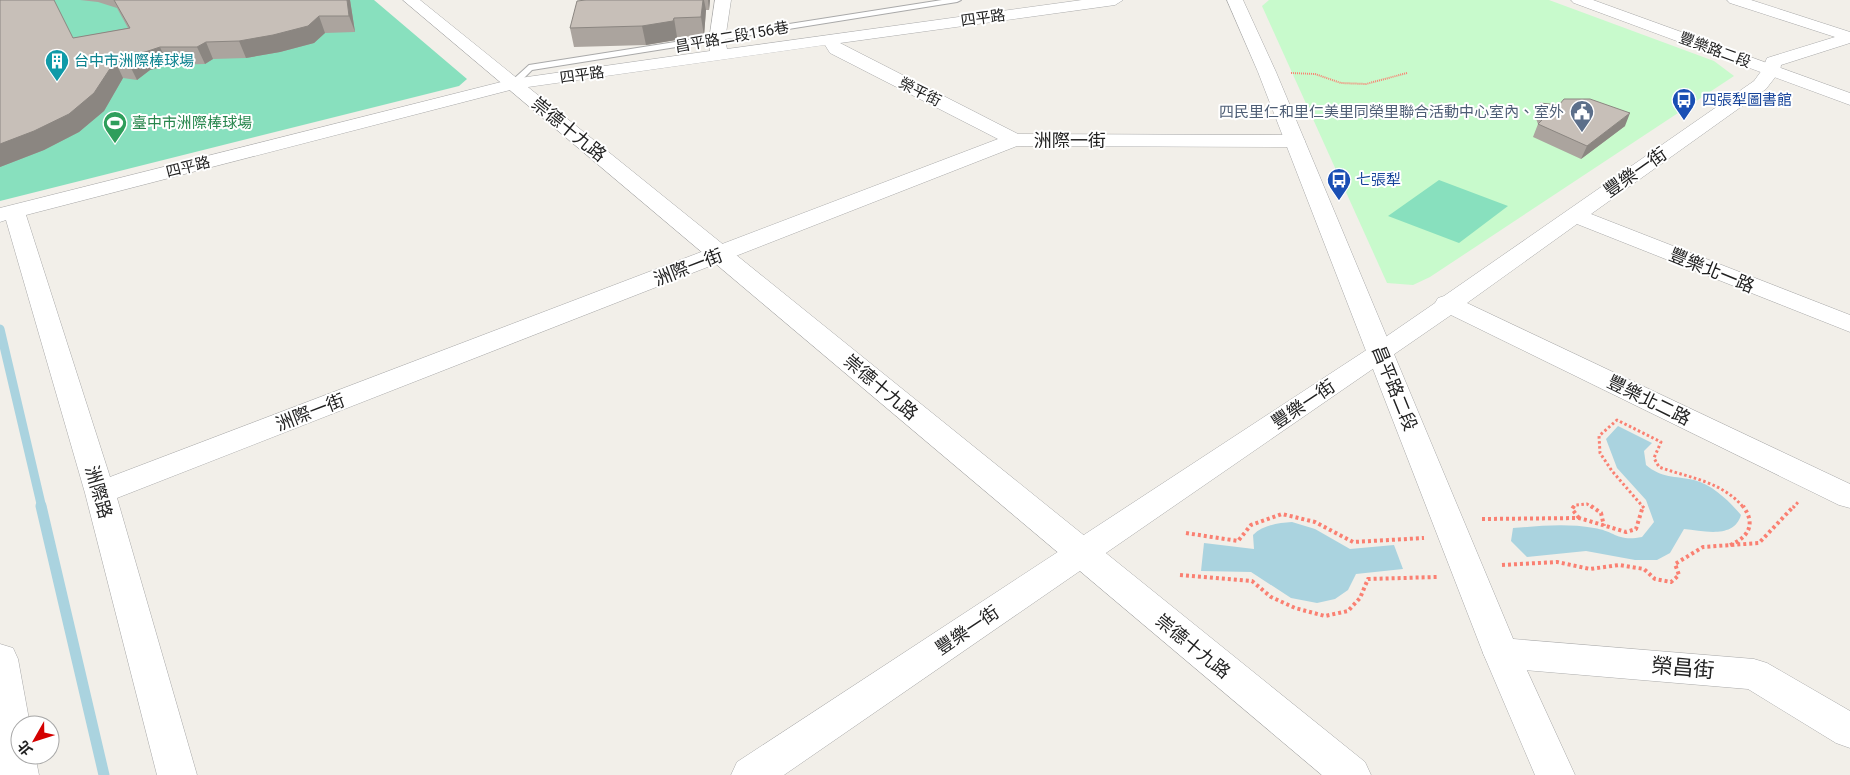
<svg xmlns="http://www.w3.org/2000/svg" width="1850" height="775" font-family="Roboto,'Noto Sans TC',sans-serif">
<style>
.park{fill:#c8facc}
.pitch{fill:#88e0be}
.water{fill:#aad3df}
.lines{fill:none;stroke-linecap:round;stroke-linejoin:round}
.stream-far1{stroke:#aad3df;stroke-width:9}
.stream{stroke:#aad3df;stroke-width:11}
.service-casing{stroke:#a9a9a9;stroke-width:2}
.minor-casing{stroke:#a9a9a9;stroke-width:1}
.tertiary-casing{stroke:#a9a9a9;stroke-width:1}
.path-far2{stroke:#fa8072;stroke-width:2;stroke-dasharray:1 1;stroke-linecap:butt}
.path-far1{stroke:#fa8072;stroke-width:3;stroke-dasharray:2.5 2.5;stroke-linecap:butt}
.path{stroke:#fa8072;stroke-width:4;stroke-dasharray:3 3;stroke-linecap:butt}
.service{fill:#fff;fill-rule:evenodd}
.minor{fill:#fff;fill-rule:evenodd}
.tertiary{fill:#fff;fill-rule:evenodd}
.wall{fill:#aba49e}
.shaded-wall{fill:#8b8681}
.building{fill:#c7bfb8;stroke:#8b8681}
.labels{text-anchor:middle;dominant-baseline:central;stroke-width:4;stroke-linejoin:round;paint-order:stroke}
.far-street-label{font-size:15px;fill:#222;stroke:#fff}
.far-culture-label{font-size:15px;fill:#0d838f;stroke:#fff;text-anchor:start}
.far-transit-label{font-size:15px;fill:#164399;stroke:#fff;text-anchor:start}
.far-service-label{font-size:15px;fill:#4e5e75;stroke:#fff;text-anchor:end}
.far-leisure-label{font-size:15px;fill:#27864d;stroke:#fff;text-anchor:start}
.street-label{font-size:18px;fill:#222;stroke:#fff}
.near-street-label{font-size:21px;fill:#222;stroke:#fff}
</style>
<rect width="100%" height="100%" fill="#f2efe9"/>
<path class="park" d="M 1269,0 L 1549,0 L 1714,61 L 1734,76 L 1430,277 L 1413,285 L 1387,283 L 1262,6 Z"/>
<path class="pitch" d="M 0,0 L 374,0 L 467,79 L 459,86 L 0,201 Z
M 1439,180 L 1508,206 L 1459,243 L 1388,216 Z"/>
<path class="water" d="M 1618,426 L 1652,443 L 1644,451 L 1646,465 C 1661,478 1675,476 1694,480 C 1713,485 1729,501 1741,515 C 1734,539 1704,531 1684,529 L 1670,553 L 1657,560 L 1635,560 L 1586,551 L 1527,557 L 1511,541 L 1513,528 C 1540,526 1566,523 1594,528 C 1615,531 1617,542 1642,537 L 1654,522 L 1646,500 L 1617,468 L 1606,439 Z
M 1292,522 L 1315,529 L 1350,549 L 1394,545 L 1403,569 L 1356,574 L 1348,590 L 1335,599 L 1317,603 L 1291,598 L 1251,572 L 1201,571 L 1204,543 L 1254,549 L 1253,535 C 1263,525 1278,523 1292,522 Z"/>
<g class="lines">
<path class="stream-far1" d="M 0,329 L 42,508"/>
<path class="stream" d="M 41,506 L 104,775"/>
<g class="service-casing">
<path id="service" d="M 942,0 L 961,0 L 957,2 L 532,70 L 516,86 L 508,84 L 529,65 Z"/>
</g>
<g class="minor-casing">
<path id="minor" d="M 715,0 L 731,0 L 725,40 L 727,49 L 1082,0 L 1123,0 L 1115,5 L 840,43 L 1018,134 L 1295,135 L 1302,137 L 1305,141 L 1302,145 L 1295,147 L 1017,146 L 117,498 L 197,775 L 157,775 L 85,493 L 6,220 L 0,222 L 0,208 L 513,79 L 710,51 L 709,40 ZM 825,45 L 830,53 L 998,139 L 110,477 L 26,215 L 514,89 Z
M 1727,0 L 1751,0 L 1850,32 L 1850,43 L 1781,65 L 1780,71 L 1766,89 L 1591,214 L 1850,315 L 1850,332 L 1577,224 L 1467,303 L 1850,484 L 1850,508 L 1839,505 L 1451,315 L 784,775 L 731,775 L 737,762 L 1371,347 L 1435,303 L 1438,298 L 1444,296 L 1754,81 L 1762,70 L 1767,58 L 1835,37 L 1730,3 Z
M 1501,638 L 1754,659 L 1767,663 L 1850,711 L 1850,748 L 1836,743 L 1748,689 L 1501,668 L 1488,663 L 1483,653 L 1488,643 Z
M 0,644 L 13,648 L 18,659 L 30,725 L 20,725 L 20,755 L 35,755 L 39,775 L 0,775 Z"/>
</g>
<g class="tertiary-casing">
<path id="tertiary" d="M 403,0 L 420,0 L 1365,762 L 1371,775 L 1322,775 Z
M 1227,0 L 1243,0 L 1276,72 L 1519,653 L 1575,775 L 1535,775 L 1483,653 L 1258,72 Z
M 1571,0 L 1593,0 L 1850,93 L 1850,105 L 1574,3 Z"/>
</g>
<path class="path-far2" d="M 1291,73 L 1315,74 L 1341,83 L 1366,84 L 1407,73"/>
<path class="path-far1" d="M 1573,508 L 1575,505 L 1587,504 L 1593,508
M 1644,508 L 1612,471 L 1600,453 L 1599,436 L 1617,420 L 1661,442 L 1654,458 L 1659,467 C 1689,478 1722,481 1744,508
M 1793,508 L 1799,501"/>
<path class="path" d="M 1574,506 L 1572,509 L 1579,518
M 1591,506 L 1601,513 L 1604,526
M 1482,519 L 1579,518 L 1626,532 L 1636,529 L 1643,506
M 1186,533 L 1238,541 L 1251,525 L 1282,514 L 1315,522 L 1353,542 L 1424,538
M 1730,545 C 1749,537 1756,524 1743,506
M 1502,565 L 1557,562 L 1590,569 L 1619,565 L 1644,569 L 1655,579 L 1671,582 L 1679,575 L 1675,564 L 1703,547 L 1759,543 L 1794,506
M 1180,575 L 1252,581 L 1271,597 L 1295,608 L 1325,616 L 1348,611 L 1360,598 L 1368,579 L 1437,577"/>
<use href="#service" class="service"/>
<use href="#minor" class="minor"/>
<use href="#tertiary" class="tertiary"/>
</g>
<path class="wall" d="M 0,0 L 73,38 L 128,28 L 117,8 L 98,2 L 80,0 L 350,0 L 355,32 L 325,33 L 314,43 L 280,52 L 246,58 L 213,59 L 205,64 L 168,65 L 150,70 L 137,80 L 123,78 L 104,111 L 79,132 L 44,150 L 0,167 Z
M 586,0 L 710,0 L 709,10 L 706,10 L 704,36 L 677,37 L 676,40 L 646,45 L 574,47 L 570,28 Z
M 1540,103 L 1625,126 L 1581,159 L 1533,137 L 1538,124 L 1535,116 Z"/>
<path class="shaded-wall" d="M 347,0 L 350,0 L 355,32 L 349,16 Z
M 703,0 L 704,0 L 706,10 L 704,36 L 701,17 Z
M 708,0 L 710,0 L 709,10 Z
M 319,16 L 325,33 L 314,43 L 280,52 L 246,58 L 239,41 Z
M 674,18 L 677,37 L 676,40 L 646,45 L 642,26 Z
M 206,42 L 213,59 L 205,64 L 197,47 Z
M 160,47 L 168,65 L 150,70 L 137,80 L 128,62 L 142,53 Z
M 115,61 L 123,78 L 104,111 L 79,132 L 44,150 L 0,167 L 0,144 Z
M 1630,113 L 1625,126 L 1581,159 L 1587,146 Z"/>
<path class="building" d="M 0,0 L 54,0 L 73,38 L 130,28 L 114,0 L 347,0 L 349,16 L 319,16 L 308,26 L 273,35 L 239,41 L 206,42 L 197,47 L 160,47 L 142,53 L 128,62 L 115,61 L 94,93 L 69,114 L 34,131 L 0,144 Z
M 586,0 L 703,0 L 701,17 L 674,18 L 673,21 L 642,26 L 570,28 L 577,1 Z
M 1564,99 L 1590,99 L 1630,113 L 1587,146 L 1538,124 L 1545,117 L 1540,103 L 1559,105 Z"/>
<defs>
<g id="building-pin" transform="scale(1.25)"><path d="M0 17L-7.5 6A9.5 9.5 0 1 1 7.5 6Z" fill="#0f9aa8" stroke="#fff"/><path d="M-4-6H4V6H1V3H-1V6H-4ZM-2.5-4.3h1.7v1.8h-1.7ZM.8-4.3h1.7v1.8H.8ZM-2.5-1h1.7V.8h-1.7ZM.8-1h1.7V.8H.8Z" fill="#fff"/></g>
<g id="bus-pin" transform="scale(1.25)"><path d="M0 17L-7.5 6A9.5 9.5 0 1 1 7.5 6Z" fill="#1a4fb4" stroke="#fff"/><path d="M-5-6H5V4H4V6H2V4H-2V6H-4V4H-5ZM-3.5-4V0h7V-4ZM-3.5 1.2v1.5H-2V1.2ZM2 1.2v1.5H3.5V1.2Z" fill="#fff"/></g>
<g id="civic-pin" transform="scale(1.25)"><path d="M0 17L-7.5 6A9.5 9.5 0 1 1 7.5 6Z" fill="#5c6f8a" stroke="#fff"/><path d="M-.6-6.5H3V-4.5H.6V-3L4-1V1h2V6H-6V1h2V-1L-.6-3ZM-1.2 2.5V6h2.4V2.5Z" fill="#fff"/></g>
<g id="stadium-pin" transform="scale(1.25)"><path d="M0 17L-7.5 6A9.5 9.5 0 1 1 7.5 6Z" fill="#2e9e5b" stroke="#fff"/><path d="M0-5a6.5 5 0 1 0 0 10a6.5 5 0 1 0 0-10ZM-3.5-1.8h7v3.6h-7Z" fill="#fff"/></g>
</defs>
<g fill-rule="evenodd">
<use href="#building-pin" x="57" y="61"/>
<use href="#bus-pin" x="1684" y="100"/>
<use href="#civic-pin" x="1582" y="112"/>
<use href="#stadium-pin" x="115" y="123"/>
<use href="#bus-pin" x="1339" y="180"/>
</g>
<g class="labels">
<g class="far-street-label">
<text transform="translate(983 18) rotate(-8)">四平路</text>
<text transform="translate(732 37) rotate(-10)">昌平路二段156巷</text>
<text transform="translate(1715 50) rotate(20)">豐樂路二段</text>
<text transform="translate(582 75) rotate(-8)">四平路</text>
<text transform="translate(920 92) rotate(27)">榮平街</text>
<text transform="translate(188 167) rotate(-14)">四平路</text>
</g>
<g class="far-culture-label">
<text x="74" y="61">台中市洲際棒球場</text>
</g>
<g class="far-transit-label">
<text x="1702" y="100">四張犁圖書館</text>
<text x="1356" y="180">七張犁</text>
</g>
<g class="far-service-label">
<text x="1564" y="112">四民里仁和里仁美里同榮里聯合活動中心室內、室外</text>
</g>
<g class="far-leisure-label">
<text x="132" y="123">臺中市洲際棒球場</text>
</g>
<g class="street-label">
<text transform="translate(569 129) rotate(39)">崇德十九路</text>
<text x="1070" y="140">洲際一街</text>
<text transform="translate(1635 172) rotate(-35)">豐樂一街</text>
<text transform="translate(688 267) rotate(-21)">洲際一街</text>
<text transform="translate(1712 270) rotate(22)">豐樂北一路</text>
<text transform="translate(881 387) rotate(40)">崇德十九路</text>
<text transform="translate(1395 388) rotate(68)">昌平路二段</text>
<text transform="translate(1649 400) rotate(26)">豐樂北二路</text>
<text transform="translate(1303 404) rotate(-34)">豐樂一街</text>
<text transform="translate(310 412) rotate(-21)">洲際一街</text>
<text transform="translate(99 492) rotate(74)">洲際路</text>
<text transform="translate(967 630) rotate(-34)">豐樂一街</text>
<text transform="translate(1193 646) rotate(39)">崇德十九路</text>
</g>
<g class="near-street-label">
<text transform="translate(1683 668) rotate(5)">榮昌街</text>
</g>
</g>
<g transform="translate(35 740) rotate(231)"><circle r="24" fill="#ffffff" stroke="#a7a7a7"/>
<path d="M0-4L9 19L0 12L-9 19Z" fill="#d40000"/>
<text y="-8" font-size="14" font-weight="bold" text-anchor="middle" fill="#222222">北</text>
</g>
</svg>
